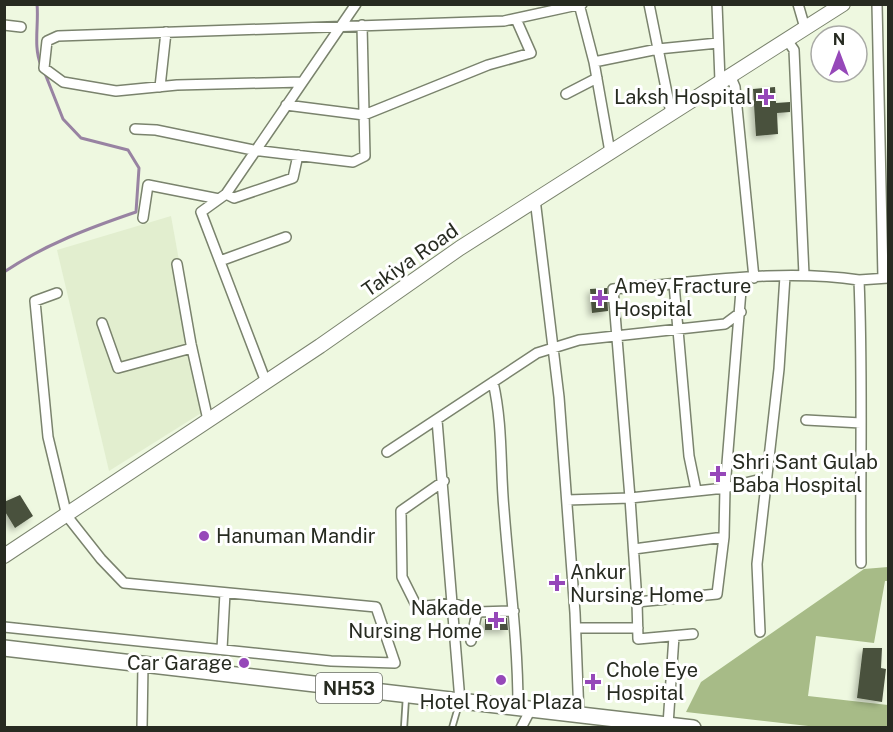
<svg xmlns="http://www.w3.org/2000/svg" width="893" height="732" font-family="'Public Sans',sans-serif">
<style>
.built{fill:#e2eecf}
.forest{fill:#a7bb87}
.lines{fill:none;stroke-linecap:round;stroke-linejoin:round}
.stream{stroke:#9883a2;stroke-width:3}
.building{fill:#49513d;filter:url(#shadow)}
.service-casing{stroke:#7a836d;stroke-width:8}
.minor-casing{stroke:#7a836d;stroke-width:12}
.secondary-casing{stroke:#7a836d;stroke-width:16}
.trunk-casing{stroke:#7a836d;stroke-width:18}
.service{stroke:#fff;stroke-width:4.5}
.minor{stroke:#fff;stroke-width:9}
.secondary{stroke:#fff;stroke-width:14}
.trunk{stroke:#fff;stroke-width:15}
.poi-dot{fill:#9648b9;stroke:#fff;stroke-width:2}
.labels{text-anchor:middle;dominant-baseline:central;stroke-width:6;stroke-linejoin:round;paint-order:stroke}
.shield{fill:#fff;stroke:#686b64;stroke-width:1.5}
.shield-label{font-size:18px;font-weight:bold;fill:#272b21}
.poi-label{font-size:20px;fill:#272b21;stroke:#fff;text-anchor:start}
.street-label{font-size:20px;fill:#272b21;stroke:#fff}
</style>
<defs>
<filter id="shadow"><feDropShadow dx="-3.5" dy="3.5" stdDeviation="3" flood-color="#0004"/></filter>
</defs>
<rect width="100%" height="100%" fill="#eef8e0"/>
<path class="built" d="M 171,216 L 206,410 L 109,471 L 57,250 Z"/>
<path class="forest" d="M 888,567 L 888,581 L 885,581 L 874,643 L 816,636 L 808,696 L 888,705 L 888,727 L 817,727 L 686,712 L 701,682 L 864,569 Z"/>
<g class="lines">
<path class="stream" d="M 37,4 C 39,24 33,47 41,65
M 4,272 C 46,244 89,228 136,212 L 139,168 L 128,150 L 81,138 L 63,119 L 44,71"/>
</g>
<path class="building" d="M 775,87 L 776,103 L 790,102 L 790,112 L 777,113 L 778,134 L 756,136 L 753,89 Z
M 607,288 L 608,311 L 592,313 L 590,289 Z
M 20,495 L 33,516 L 15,528 L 4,510 L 4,502 Z
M 507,618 L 508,630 L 485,630 L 485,619 Z
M 863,648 L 882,648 L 881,668 L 886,669 L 882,702 L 857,698 Z"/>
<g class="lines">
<g class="service-casing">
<path id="service" d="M 404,728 L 406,697
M 452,728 L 459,704"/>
</g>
<g class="minor-casing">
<path id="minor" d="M 579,4 L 594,62
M 649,4 L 671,113
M 717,4 L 720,81
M 798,4 L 805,28
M 877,4 L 883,278
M 4,25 L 21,27
M 787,40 L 794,50 L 804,275
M 730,75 L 735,87 L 754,278
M 302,82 L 177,85 L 116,91 L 63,82 L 44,68 L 47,41 L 58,36 L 504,21 L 582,4
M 160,87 L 166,32
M 566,94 L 597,78
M 286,105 L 364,115 L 488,65 L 531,53 L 516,19
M 135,129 L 156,130 L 253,150 L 353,162 L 365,156 L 362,25
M 610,152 L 594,62 L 658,49 L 718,43
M 226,194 L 234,198 L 293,178 L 298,155
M 535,199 L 559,397 L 575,613 L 579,716
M 143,218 L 148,185 L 219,199
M 220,261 L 286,237
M 177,264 L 191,344 L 208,420
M 742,278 L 725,488 L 766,478
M 674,284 L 689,456 L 696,490
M 102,323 L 118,368 L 192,348
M 266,382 L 201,212 L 226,194 L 356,4
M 493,382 C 503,425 500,467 504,510 C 509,576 518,641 518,707
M 437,420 L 460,701
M 806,420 L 861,423
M 387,452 L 537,353 L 579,340 L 725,324 L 741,312
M 444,481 L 401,511 L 402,577 L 417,607 L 453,603 L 477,612 L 471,641
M 567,500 L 630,498 L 637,602 L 717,594 L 724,537 L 725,488 L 630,498 L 613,289 C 694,283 778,268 859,280
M 634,549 L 724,537
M 861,563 C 860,469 863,375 859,280 L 888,278
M 637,602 L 638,639 L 693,634
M 477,612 L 514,611
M 4,627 L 331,661 L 395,663 L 376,607 L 124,583 L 101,559 L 67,516 L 48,437 L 35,301 L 57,293
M 576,628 L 638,628
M 760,632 L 757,564 L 779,369 L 785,276
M 222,649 L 225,593
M 668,725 L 674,636
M 142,728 L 143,664
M 521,728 L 531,709"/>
</g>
<g class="secondary-casing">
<path id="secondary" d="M 4,556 L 320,346 L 460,248 L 843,4"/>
</g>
<g class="trunk-casing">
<path id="trunk" d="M 4,648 L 693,728"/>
</g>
<use href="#service" class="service"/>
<use href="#minor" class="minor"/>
<use href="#secondary" class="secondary"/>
<use href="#trunk" class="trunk"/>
</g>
<g class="poi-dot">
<path d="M763 88h6v6h6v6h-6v6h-6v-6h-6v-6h6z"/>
<path d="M597 289h6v6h6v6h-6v6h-6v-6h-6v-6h6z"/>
<path d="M715 465h6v6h6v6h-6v6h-6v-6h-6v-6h6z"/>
<circle cx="204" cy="536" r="6"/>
<path d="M554 574h6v6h6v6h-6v6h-6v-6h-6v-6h6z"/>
<path d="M493 611h6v6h6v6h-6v6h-6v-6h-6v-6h6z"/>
<circle cx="244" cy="663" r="6"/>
<circle cx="501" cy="680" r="6"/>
<path d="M590 673h6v6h6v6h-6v6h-6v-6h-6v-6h6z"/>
</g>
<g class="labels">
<rect class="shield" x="316" y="673" width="66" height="30" rx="4.5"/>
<g class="shield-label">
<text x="349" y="688">NH53</text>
</g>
<g class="poi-label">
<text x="752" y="97" text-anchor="end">Laksh Hospital</text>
<text x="614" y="286">Amey Fracture<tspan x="614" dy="23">Hospital</tspan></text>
<text x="732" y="462">Shri Sant Gulab<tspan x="732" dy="23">Baba Hospital</tspan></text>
<text x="216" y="536">Hanuman Mandir</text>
<text x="570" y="572">Ankur<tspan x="570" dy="23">Nursing Home</tspan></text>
<text x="482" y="608" text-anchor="end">Nakade<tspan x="482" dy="23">Nursing Home</tspan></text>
<text x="232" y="663" text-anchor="end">Car Garage</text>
<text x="606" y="670">Chole Eye<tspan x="606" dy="23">Hospital</tspan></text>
<text x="501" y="702" text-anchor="middle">Hotel Royal Plaza</text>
</g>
<g class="street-label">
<text transform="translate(410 260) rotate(-35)">Takiya Road</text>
</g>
</g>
<rect width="893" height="732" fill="none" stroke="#272b21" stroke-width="12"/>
<g transform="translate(839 54)"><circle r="28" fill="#ffffff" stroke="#a9aaa6" stroke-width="1.5"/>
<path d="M0-4.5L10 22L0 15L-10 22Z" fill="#9648b9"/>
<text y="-9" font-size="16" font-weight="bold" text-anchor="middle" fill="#272b21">N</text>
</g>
</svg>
